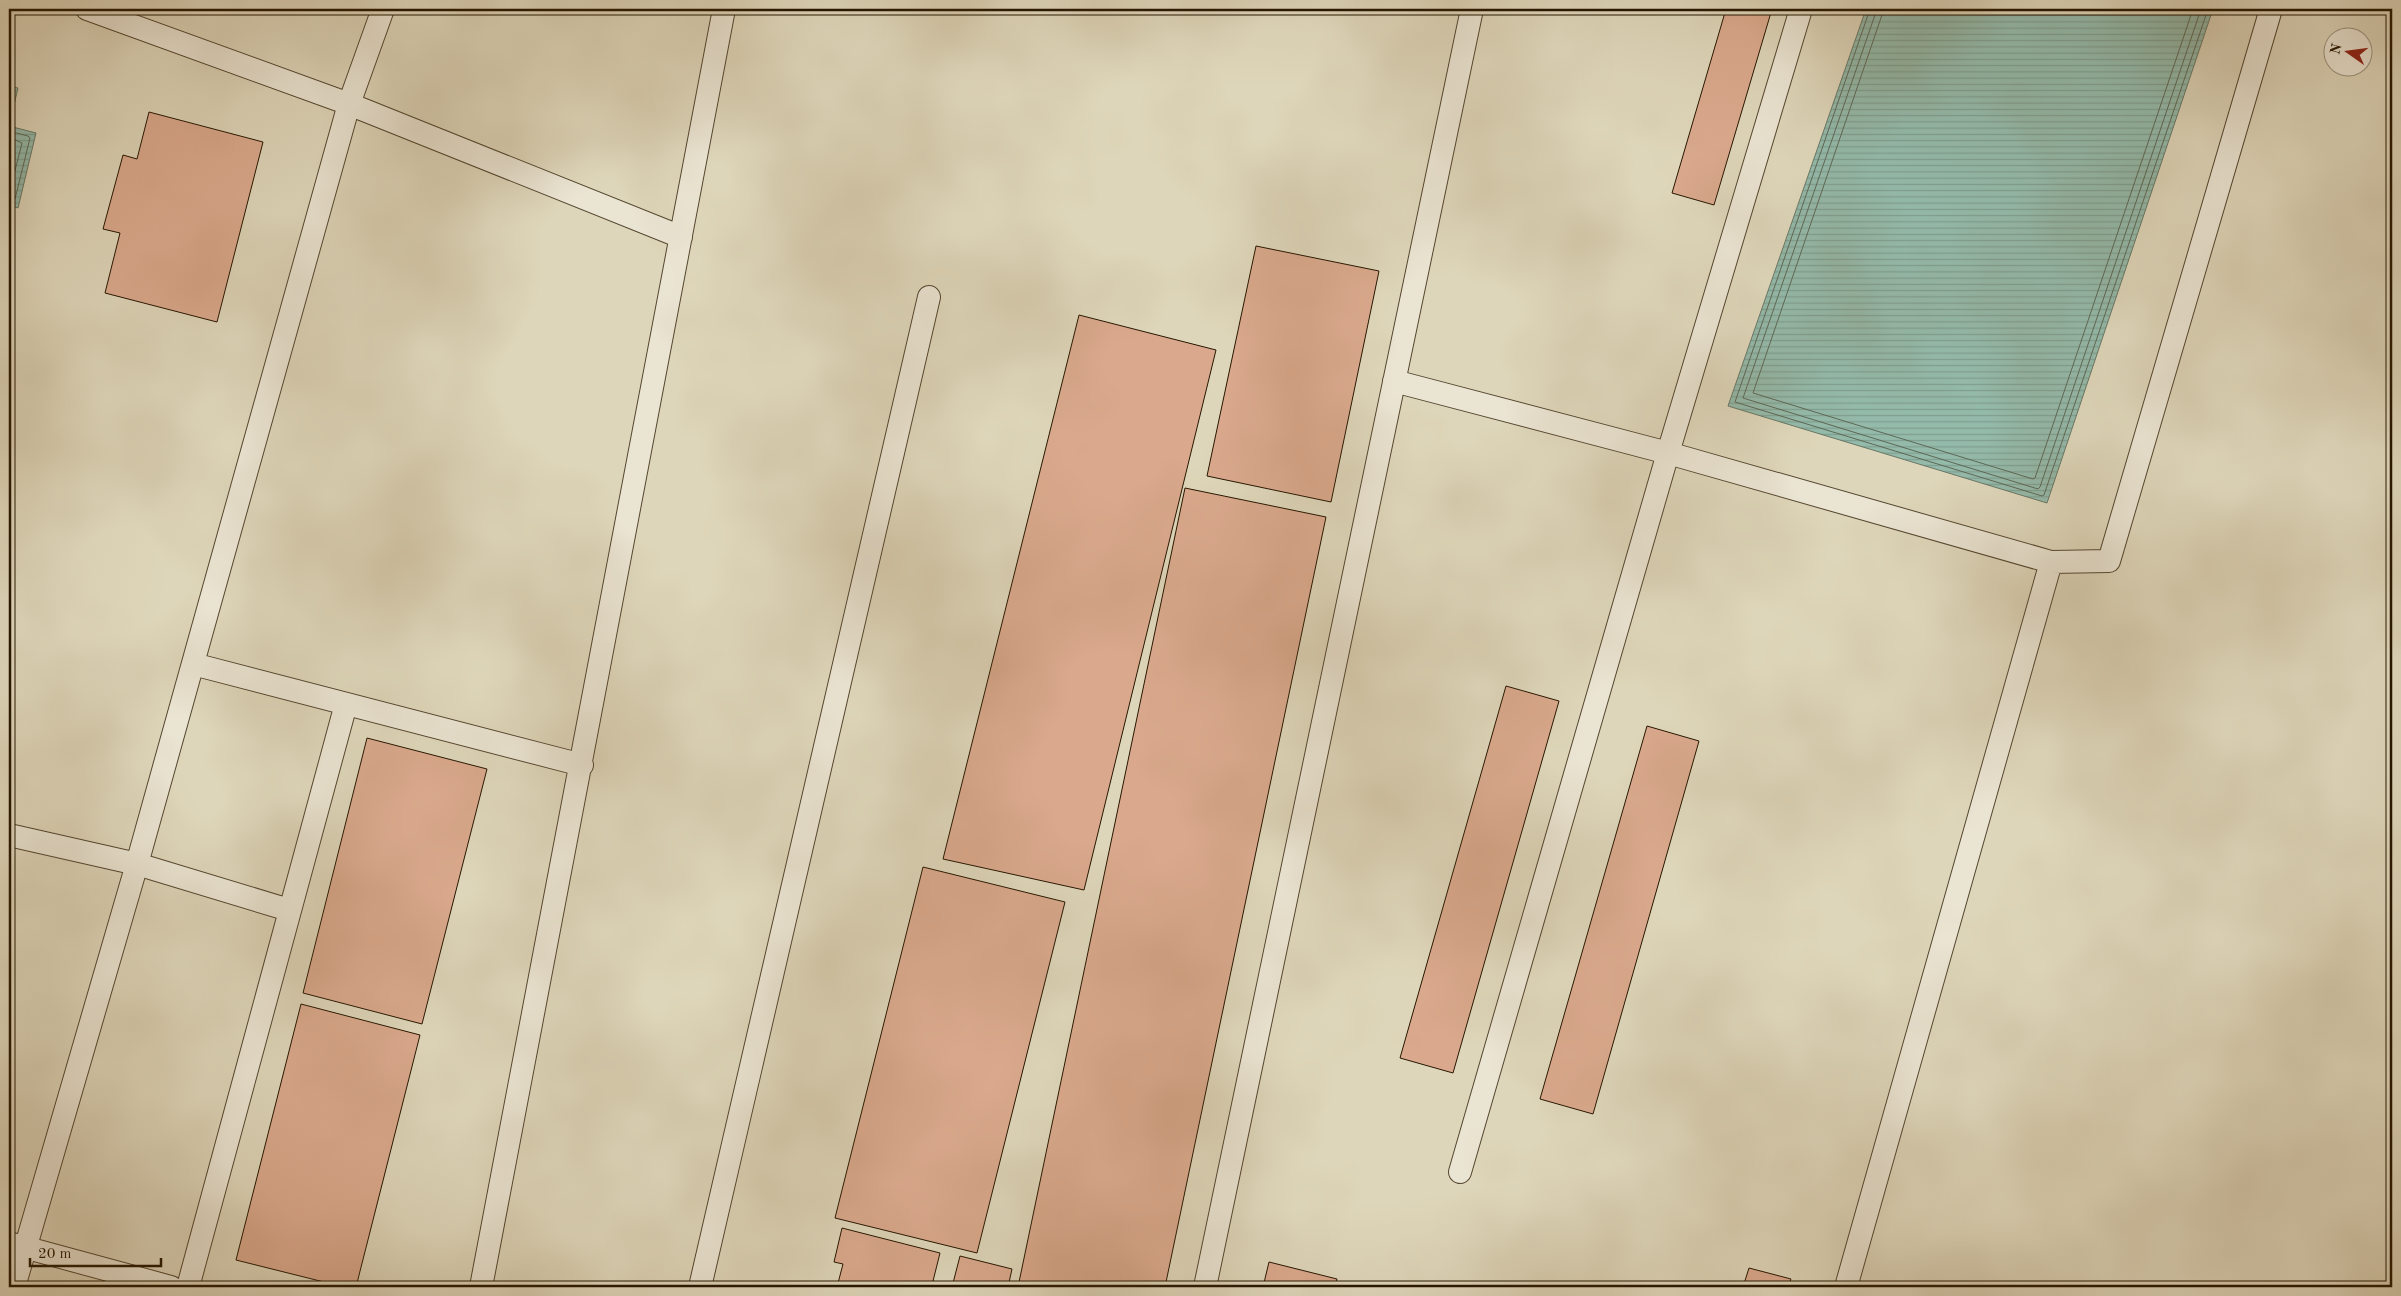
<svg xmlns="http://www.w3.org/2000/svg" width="2401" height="1296" font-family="'Old Standard TT',serif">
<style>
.water{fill:url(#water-rules);stroke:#687866}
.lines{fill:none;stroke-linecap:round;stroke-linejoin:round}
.shore{stroke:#5d6856;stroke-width:1}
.building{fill:#daa98d;stroke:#261601}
.service-casing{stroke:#54462f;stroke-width:24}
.service{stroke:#eae4d2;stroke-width:22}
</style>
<defs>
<pattern id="water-rules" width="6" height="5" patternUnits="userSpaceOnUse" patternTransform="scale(1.25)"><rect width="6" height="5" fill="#94baaa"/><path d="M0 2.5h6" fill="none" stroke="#7f9f90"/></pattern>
</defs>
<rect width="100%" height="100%" fill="#ded6ba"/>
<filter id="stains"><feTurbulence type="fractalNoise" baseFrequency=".004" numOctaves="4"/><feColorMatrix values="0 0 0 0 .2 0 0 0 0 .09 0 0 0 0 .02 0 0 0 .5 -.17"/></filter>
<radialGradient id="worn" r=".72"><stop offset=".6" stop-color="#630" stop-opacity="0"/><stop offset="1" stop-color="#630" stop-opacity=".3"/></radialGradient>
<path class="water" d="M 1866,9 L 2213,9 L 2047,503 L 1728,406 Z
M 9,86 L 18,88 L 9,126 L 36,133 L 18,208 L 9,205 Z"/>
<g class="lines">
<path class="shore" d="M 1870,9 L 1735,402 L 2042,496 L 2044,495 L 2208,9
M 1877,9 L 1743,398 L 2038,489 L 2040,487 L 2201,9
M 1884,9 L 1753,393 L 2033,479 L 2035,478 L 2193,9
M 9,131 L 28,136 L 30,138 L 15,199 L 9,201
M 9,137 L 22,143 L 9,194"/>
</g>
<path class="building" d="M 1726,9 L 1772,9 L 1714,205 L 1672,193 Z
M 149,112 L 263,142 L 217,322 L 105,293 L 120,233 L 103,229 L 123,155 L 137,159 Z
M 1256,246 L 1379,271 L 1331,502 L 1207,476 Z
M 1079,315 L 1216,350 L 1084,890 L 943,859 Z
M 1185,488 L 1326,517 L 1165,1287 L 1018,1287 Z
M 1506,686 L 1559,701 L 1453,1073 L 1400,1058 Z
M 1647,726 L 1699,741 L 1593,1114 L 1540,1099 Z
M 367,738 L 487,769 L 422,1024 L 303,993 Z
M 923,867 L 1065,902 L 977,1253 L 835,1218 Z
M 301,1004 L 420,1035 L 356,1287 L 344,1287 L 236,1260 Z
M 842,1228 L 940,1253 L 933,1281 L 952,1287 L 837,1287 L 843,1264 L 834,1262 Z
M 960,1256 L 1012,1269 L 1008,1287 L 952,1287 Z
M 1269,1262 L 1337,1279 L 1335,1287 L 1263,1287 Z
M 1749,1268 L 1791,1279 L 1788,1287 L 1743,1287 Z"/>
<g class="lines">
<g class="service-casing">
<path id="service" d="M 87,9 L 349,104 L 681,237
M 1394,381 L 1668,453 L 2051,562
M 193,664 L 582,765
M 9,835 L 137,864 L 289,910
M 1460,1172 L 1668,453 L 1801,9
M 9,1243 L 171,1287
M 14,1287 L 137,864 L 349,104 L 383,9
M 188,1287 L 346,704
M 481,1287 L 724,9
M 700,1287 L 929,297
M 1205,1287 L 1472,9
M 1846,1287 L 2051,562 L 2109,561 L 2271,9"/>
</g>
<use href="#service" class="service"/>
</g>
<rect width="2401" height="1296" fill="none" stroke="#ded6ba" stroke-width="30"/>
<rect x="10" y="10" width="2381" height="1276" fill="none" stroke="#261601" stroke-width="2.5"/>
<rect x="15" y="15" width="2371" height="1266" fill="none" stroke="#261601"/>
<g transform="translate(2348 52) rotate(284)"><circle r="24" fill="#eae4d2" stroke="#9c927e"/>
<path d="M0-4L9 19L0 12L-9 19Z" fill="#8f2418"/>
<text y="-8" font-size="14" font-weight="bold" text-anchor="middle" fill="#261601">N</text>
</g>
<path d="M30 1258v8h131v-8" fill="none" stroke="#261601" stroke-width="2.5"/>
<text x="38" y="1258" font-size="15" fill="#261601" stroke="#eae4d2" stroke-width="4" paint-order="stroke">20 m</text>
<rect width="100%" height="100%" filter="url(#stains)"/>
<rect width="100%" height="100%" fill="url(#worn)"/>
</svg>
